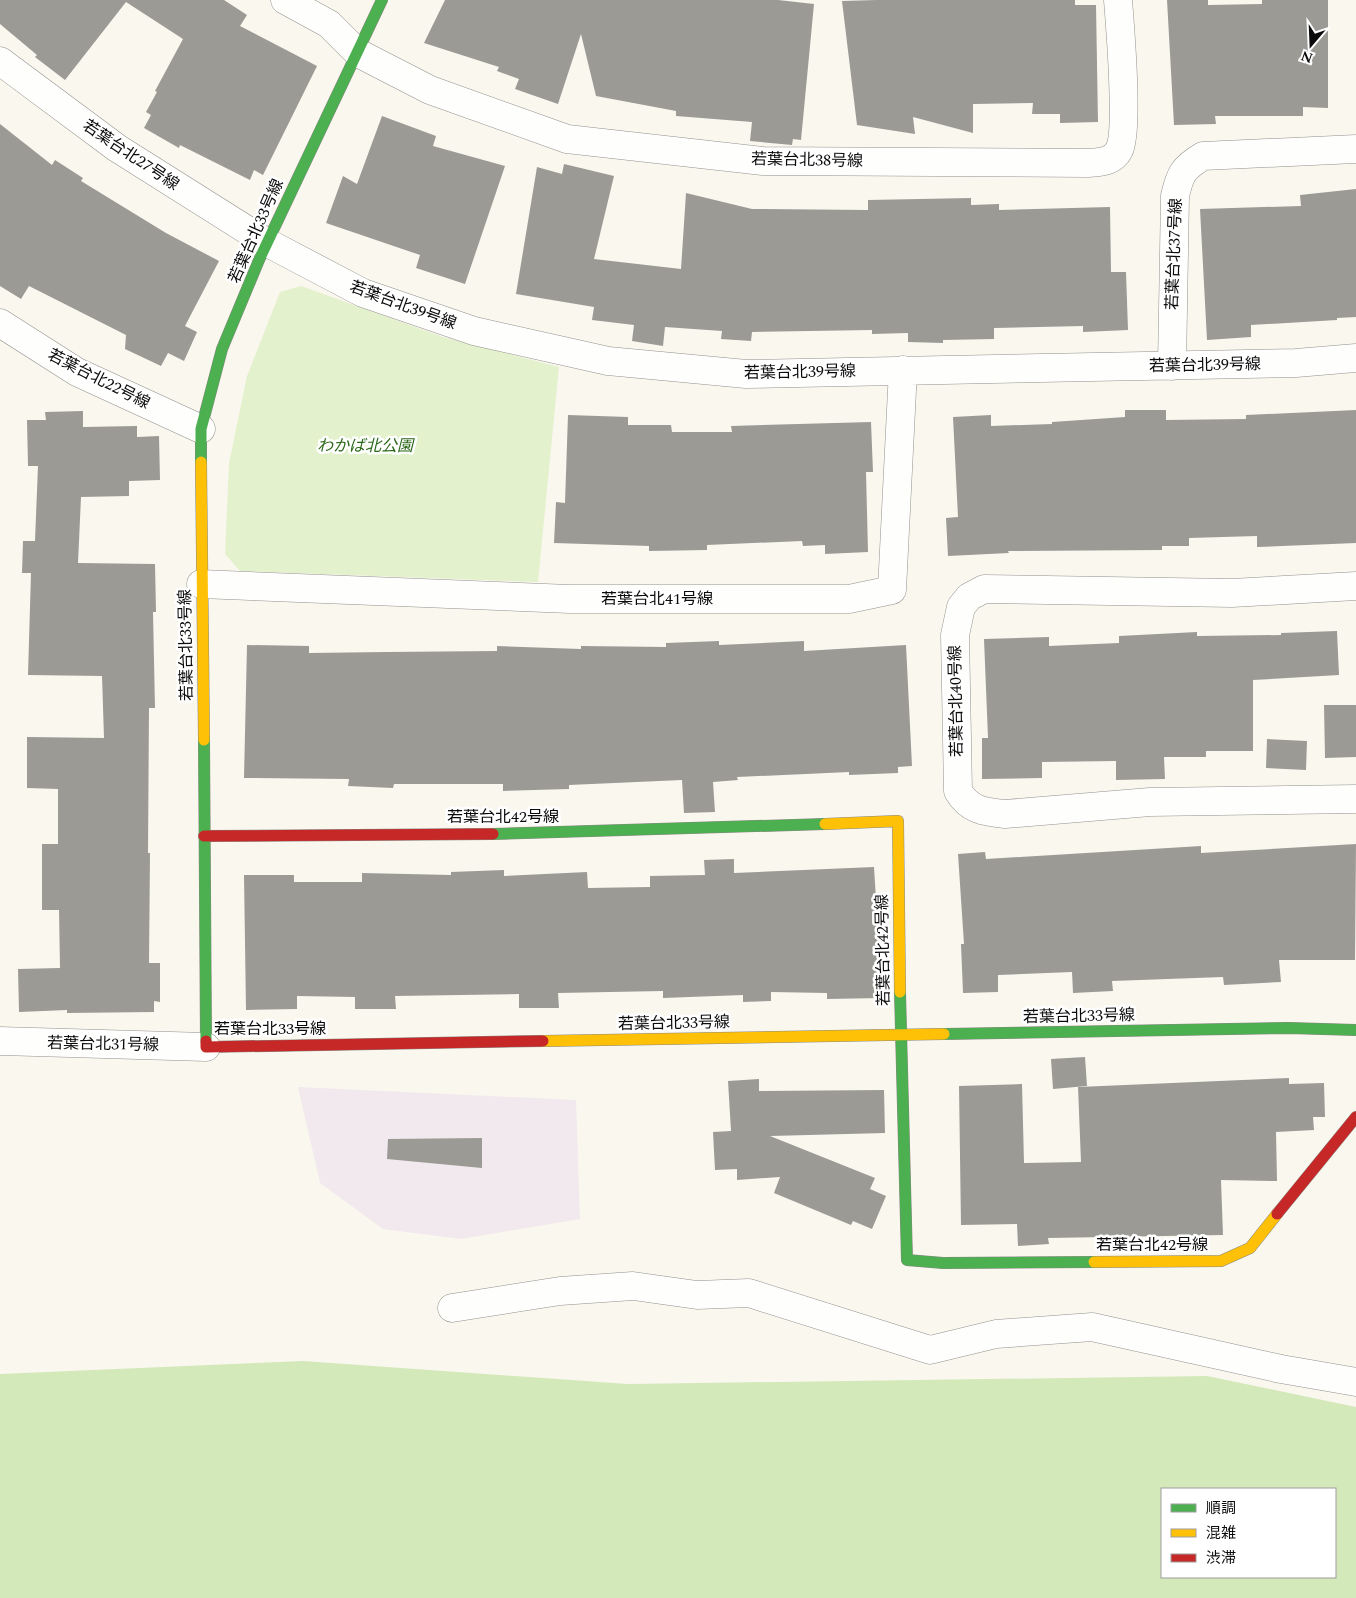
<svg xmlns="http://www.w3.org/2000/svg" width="1356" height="1598" font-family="Spectral,'Noto Sans JP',serif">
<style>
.industrial{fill:#f1e9ed}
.green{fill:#e4f1cd}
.forest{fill:#d4e9ba;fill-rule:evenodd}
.building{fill:#9c9a95}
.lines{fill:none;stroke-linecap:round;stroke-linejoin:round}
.street-casing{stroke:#93918e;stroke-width:29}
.fast-casing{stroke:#898884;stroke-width:12}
.slow-casing{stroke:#898884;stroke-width:12}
.jam-casing{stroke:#898884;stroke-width:12}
.street{stroke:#fefefd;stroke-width:28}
.fast{stroke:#4caf50;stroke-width:11}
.slow{stroke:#ffc107;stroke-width:11}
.jam{stroke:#c62828;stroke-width:11}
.labels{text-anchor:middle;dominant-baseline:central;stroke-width:5;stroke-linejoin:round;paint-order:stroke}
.street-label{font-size:16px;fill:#0b0b0b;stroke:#fff}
.park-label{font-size:16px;font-style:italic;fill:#2b6718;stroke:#fff}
</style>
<rect width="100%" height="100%" fill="#faf7ef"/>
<path class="industrial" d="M 298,1087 L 576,1100 L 580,1219 L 461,1239 L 383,1229 L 320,1183 Z"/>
<path class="green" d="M 301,286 L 443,337 L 559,367 L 538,582 L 240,571 L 225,554 L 229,463 L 247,376 L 280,292 Z"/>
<path class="forest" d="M 303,1361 L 628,1384 L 1207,1376 L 1356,1407 L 1356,1598 L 0,1598 L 0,1374 ZM 1162,1489 L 1335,1489 L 1335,1577 L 1162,1577 Z"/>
<path class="building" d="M 0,0 L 224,0 L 247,15 L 240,26 L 317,66 L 263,175 L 254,170 L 250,180 L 180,145 L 179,148 L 144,128 L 151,115 L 146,112 L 157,92 L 155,91 L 183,39 L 126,2 L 65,80 L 35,57 L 37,55 L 0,24 Z
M 445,0 L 778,0 L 814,4 L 801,140 L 793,139 L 792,145 L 750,141 L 752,122 L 676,116 L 676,111 L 596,96 L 581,34 L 558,104 L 515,89 L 519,79 L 497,71 L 499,67 L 424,43 Z
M 876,0 L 1075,0 L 1075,5 L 1096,5 L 1098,122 L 1060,123 L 1060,114 L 1032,114 L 1033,103 L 973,104 L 973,133 L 913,117 L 915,134 L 857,125 L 842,1 Z
M 1167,0 L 1208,0 L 1208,5 L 1262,4 L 1262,0 L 1328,0 L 1328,108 L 1303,107 L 1303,116 L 1215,116 L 1216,124 L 1174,125 Z
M 382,116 L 436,136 L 433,146 L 505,166 L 465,284 L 416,268 L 420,255 L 326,223 L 343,176 L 357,184 Z
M 0,124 L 52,165 L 55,160 L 83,178 L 81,181 L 166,233 L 219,261 L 185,326 L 197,332 L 184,361 L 168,353 L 161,366 L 125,349 L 126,335 L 29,286 L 21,299 L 0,286 Z
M 564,164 L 614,176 L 594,259 L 681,269 L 686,193 L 752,209 L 868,210 L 868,200 L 971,198 L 971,205 L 999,204 L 999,210 L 1110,207 L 1111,272 L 1126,272 L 1128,330 L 1083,332 L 1083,326 L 994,328 L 994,339 L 943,340 L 943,343 L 908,342 L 908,333 L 872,334 L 872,330 L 752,332 L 751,341 L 721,339 L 722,331 L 665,327 L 663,346 L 632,341 L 634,325 L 592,320 L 594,307 L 516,294 L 537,167 L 562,174 Z
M 1356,189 L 1356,317 L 1337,318 L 1337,320 L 1251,325 L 1251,337 L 1207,340 L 1200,209 L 1301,206 L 1300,195 Z
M 1125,410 L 1166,410 L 1166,420 L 1246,419 L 1246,415 L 1356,410 L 1356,543 L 1257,547 L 1257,536 L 1189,538 L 1189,546 L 1162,546 L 1162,550 L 1008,551 L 1009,553 L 948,556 L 946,518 L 958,517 L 953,417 L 991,415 L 991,426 L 1052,424 L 1052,422 L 1125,417 Z
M 83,411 L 83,427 L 137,426 L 137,437 L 159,436 L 160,480 L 129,481 L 129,496 L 81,497 L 78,563 L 155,564 L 156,612 L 153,612 L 155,708 L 149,708 L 148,853 L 150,853 L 149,963 L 160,963 L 160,1002 L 154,1001 L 154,1012 L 67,1013 L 67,1010 L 19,1012 L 18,969 L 60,968 L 59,910 L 42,910 L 42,844 L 58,844 L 58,789 L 27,788 L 27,737 L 104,738 L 102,676 L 28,675 L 31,573 L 22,573 L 23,541 L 35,541 L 38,466 L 28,466 L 27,420 L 46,420 L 45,412 Z
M 568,415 L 628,417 L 628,425 L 671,425 L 672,432 L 732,432 L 731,426 L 871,422 L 873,472 L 866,472 L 868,552 L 825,554 L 825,545 L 803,546 L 802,541 L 707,545 L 707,550 L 649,551 L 649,546 L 554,543 L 556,502 L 565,503 Z
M 1337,631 L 1339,675 L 1253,680 L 1253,751 L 1206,751 L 1206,757 L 1164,757 L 1165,779 L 1116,780 L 1116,761 L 1042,762 L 1042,778 L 982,779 L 982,738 L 988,738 L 984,639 L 1049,637 L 1049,646 L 1119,643 L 1119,636 L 1197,632 L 1197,636 L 1281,635 L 1281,633 Z
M 719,641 L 719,645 L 804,641 L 804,651 L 906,645 L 912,766 L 898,767 L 898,773 L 849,775 L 849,772 L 737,777 L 738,780 L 713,782 L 715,812 L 684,813 L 682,780 L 569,785 L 569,789 L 503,791 L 503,784 L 394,784 L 393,788 L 348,786 L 349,779 L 244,778 L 247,645 L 309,646 L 309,653 L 386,652 L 497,651 L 497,646 L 581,649 L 581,646 L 666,647 L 666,643 Z
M 1324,705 L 1356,705 L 1356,757 L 1325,758 Z
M 1267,739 L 1307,741 L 1306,770 L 1266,768 Z
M 1356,844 L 1355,960 L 1279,960 L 1281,982 L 1224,985 L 1223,977 L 1112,981 L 1113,991 L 1073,993 L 1072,972 L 998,975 L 998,992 L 963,993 L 961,944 L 964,944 L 958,854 L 985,852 L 986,859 L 1201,846 L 1201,853 Z
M 734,859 L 734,873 L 874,867 L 878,932 L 880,932 L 881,998 L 827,999 L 827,993 L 771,992 L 771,1001 L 743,1002 L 743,995 L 663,998 L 663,991 L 558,993 L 559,1008 L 519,1008 L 519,994 L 395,996 L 396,1009 L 355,1009 L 355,997 L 297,996 L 297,1009 L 246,1010 L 244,875 L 294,875 L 294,882 L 362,882 L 362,873 L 451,875 L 451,872 L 504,870 L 504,876 L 587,872 L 588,888 L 650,887 L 650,876 L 705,875 L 704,860 Z
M 1085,1057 L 1087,1086 L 1053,1089 L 1051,1059 Z
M 1289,1078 L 1289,1084 L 1324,1083 L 1325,1117 L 1313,1117 L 1314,1130 L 1276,1132 L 1277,1181 L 1221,1180 L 1223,1235 L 1048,1238 L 1049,1244 L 1018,1246 L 1017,1224 L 961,1225 L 959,1086 L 1022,1084 L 1024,1163 L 1081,1162 L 1078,1087 Z
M 759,1079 L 759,1091 L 884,1090 L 885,1133 L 770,1136 L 875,1178 L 870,1189 L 886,1196 L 872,1229 L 853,1221 L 851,1225 L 774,1193 L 780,1177 L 737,1180 L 737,1169 L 715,1170 L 713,1132 L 731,1131 L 728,1081 Z
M 482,1138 L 482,1168 L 387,1159 L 388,1139 Z"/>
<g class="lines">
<g class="street-casing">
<path id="street" d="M 285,0 L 329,24 L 358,53 L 430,90 L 567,139 L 763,161 L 1088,163 C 1100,162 1113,162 1119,150 C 1129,132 1120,25 1118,0
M 0,61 L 117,148 L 266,242 L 363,293 L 474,331 L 608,361 L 746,374 L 1296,363 L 1356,358
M 0,323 L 77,372 L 201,429
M 1172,366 L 1175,196 C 1180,174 1183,168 1203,156 L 1356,149
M 201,584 L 570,599 L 849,599 L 892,590 L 903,370
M 1356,586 L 1232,593 L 984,589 L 969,597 L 961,607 L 955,635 L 958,791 C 969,810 984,812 1005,814 L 1150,802 L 1356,799
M 0,1041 L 206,1047
M 452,1308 L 560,1291 L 633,1286 L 697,1295 L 749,1293 L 930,1350 L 996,1334 L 1092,1327 L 1281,1369 L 1356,1382"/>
</g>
<g class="fast-casing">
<path id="fast" d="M 201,462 L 201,429 L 222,349 L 259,260 L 382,0
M 204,740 L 206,1041
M 493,834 L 825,824
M 900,992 L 907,1260 L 943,1263 L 1094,1262
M 944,1034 L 1289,1028 L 1356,1030"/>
</g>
<g class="slow-casing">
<path id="slow" d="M 201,462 L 204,740
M 825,824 L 898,821 L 900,992
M 543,1041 L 944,1034
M 1094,1262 L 1221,1261 L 1250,1248 L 1277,1214"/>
</g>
<g class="jam-casing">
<path id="jam" d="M 204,836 L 493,834
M 206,1041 L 206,1047 L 543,1041
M 1277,1214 L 1356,1117"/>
</g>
<use href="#street" class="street"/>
<use href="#fast" class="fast"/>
<use href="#slow" class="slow"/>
<use href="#jam" class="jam"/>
</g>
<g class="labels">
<g class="street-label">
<text transform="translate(131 155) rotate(34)">若葉台北27号線</text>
<text transform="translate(807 160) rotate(1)">若葉台北38号線</text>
<text transform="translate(256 231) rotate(-66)">若葉台北33号線</text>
<text transform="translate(1174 254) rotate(-88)">若葉台北37号線</text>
<text transform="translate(403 305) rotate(20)">若葉台北39号線</text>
<text transform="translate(1205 365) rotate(-1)">若葉台北39号線</text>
<text transform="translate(800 372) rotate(-1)">若葉台北39号線</text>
<text transform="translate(99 379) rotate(27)">若葉台北22号線</text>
<text x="657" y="599">若葉台北41号線</text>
<text transform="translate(186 645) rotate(-91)">若葉台北33号線</text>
<text transform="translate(956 701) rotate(-91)">若葉台北40号線</text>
<text x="503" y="817">若葉台北42号線</text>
<text transform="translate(883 950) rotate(-91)">若葉台北42号線</text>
<text transform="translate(1079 1016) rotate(-1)">若葉台北33号線</text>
<text transform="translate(674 1023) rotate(-1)">若葉台北33号線</text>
<text x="270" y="1029">若葉台北33号線</text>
<text transform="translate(103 1044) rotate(1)">若葉台北31号線</text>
<text x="1152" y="1245">若葉台北42号線</text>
</g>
<g class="park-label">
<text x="365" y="446">わかば北公園</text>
</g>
</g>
<rect x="1161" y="1488" width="175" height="90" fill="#ffffff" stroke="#9d9d9d"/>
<rect x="1171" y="1504" width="25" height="8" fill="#4caf50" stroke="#9d9d9d"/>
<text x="1206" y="1513" font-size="15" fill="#0b0b0b">順調</text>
<rect x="1171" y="1529" width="25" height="8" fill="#ffc107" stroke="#9d9d9d"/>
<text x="1206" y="1538" font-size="15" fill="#0b0b0b">混雑</text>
<rect x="1171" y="1554" width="25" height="8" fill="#c62828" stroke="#9d9d9d"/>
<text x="1206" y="1563" font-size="15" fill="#0b0b0b">渋滞</text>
<g transform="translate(1311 45) rotate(199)" stroke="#ffffff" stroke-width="4" paint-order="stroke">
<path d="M0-4L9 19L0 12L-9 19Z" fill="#0b0b0b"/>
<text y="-8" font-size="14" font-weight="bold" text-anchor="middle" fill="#0b0b0b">N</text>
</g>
</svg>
